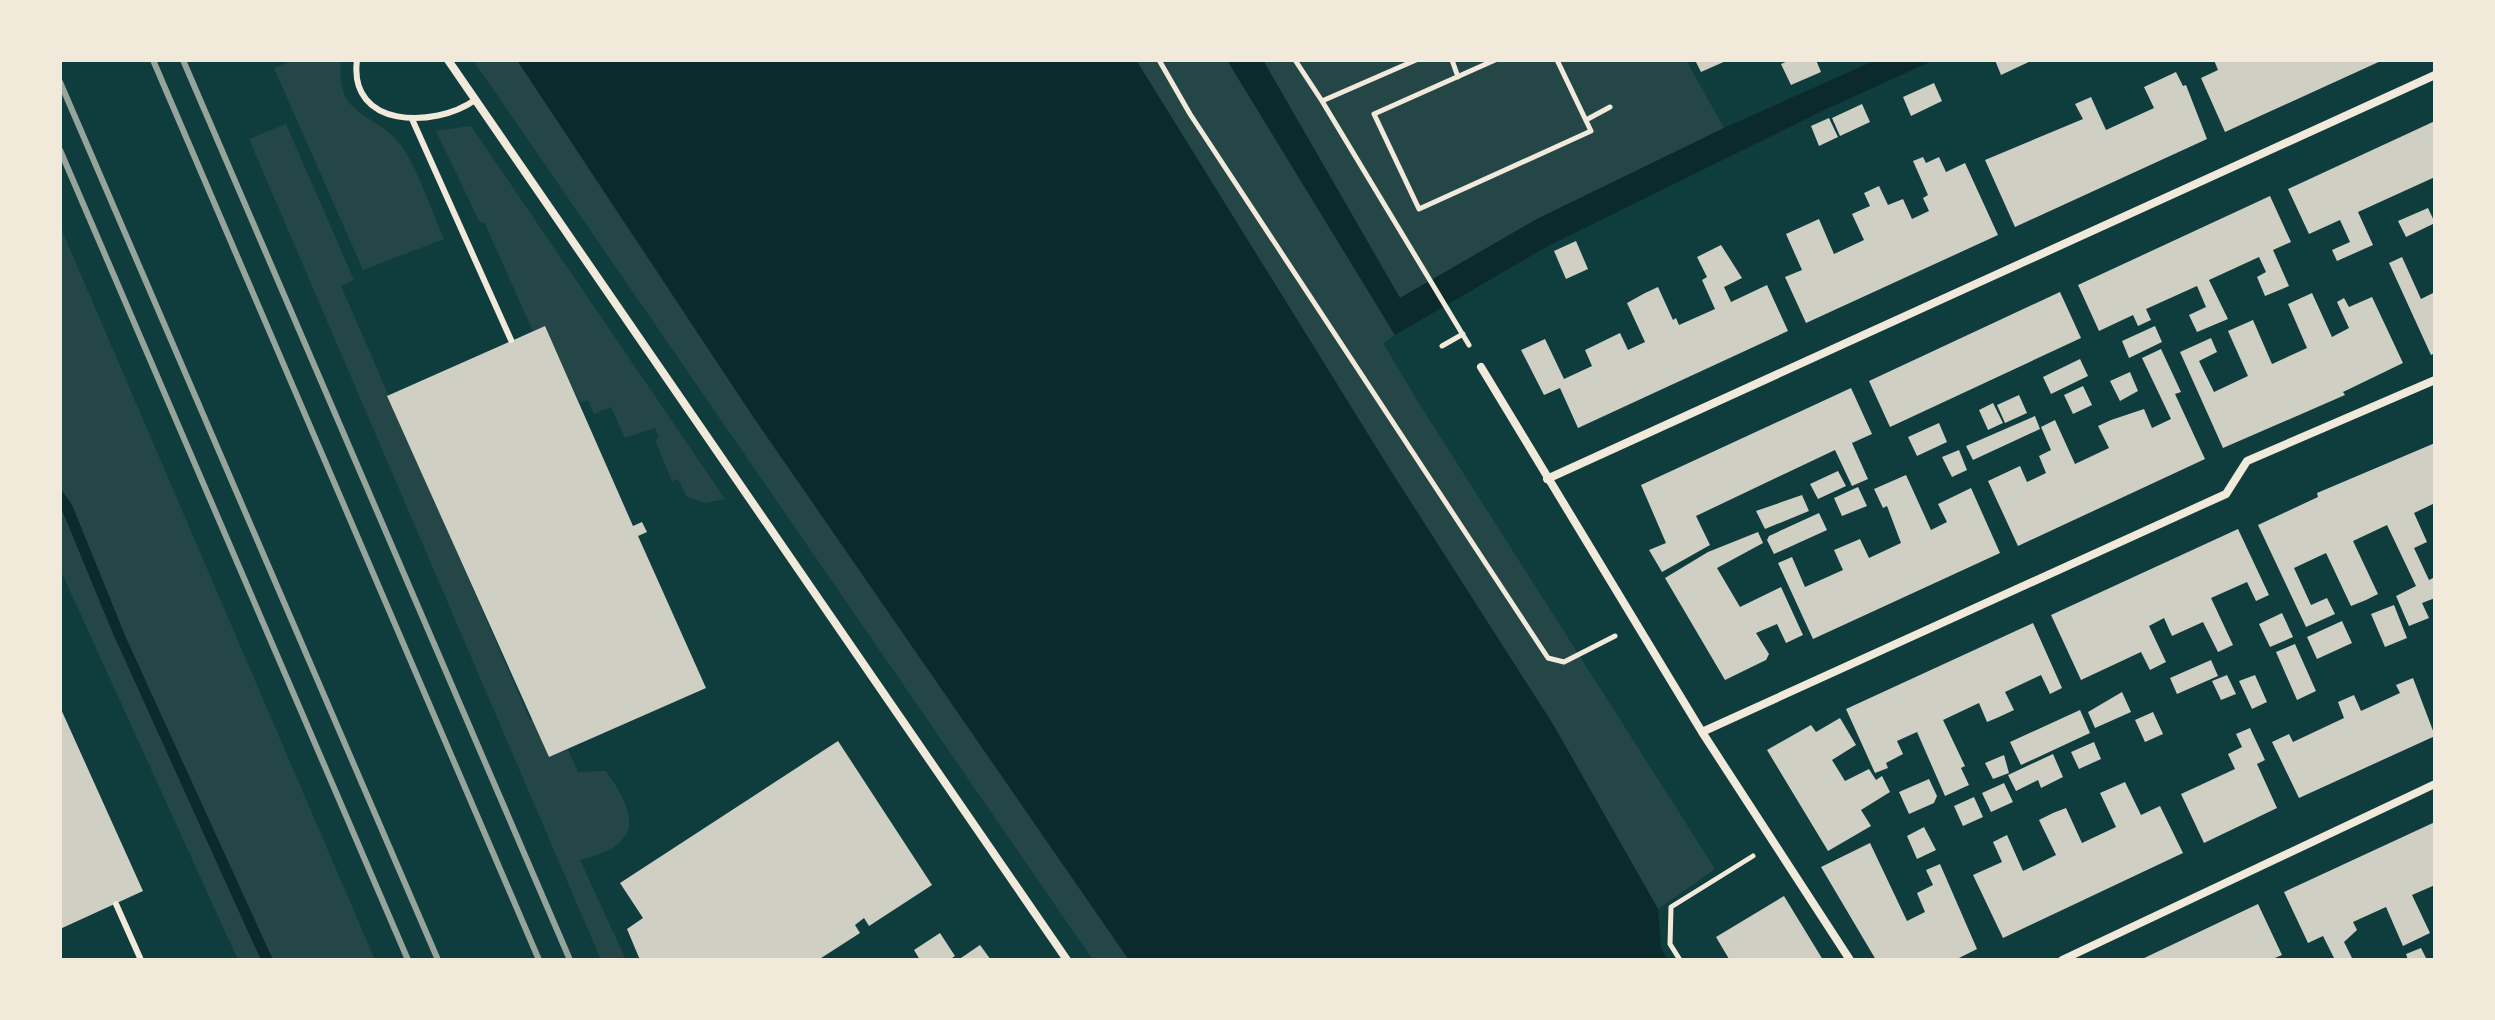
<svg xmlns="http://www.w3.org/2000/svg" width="2495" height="1020" font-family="'PT Sans Narrow',sans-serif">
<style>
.green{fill:#244646}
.water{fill:#0a2a2b}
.building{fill:#cfcfc3}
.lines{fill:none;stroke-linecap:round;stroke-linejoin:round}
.path{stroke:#f1e9da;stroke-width:5}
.service{stroke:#f1e9da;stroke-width:6}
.minor{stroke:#f1e9da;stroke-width:8}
.rail{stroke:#97a49c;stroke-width:6}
</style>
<rect width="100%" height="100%" fill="#0f3d3e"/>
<path class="green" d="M 294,60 L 341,60 C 334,121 379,111 403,148 C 420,175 431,210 444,239 L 363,270 L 274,68 Z
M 473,60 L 517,60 L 752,415 L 1129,960 L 1093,960 Z
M 1136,60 L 1227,60 L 1395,335 L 1383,343 L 1420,405 L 1715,869 L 1658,909 L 1554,726 L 1389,468 Z
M 1263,60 L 1686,60 L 1724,128 L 1537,219 L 1400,298 Z
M 286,124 L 354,280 L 341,286 L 530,720 L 551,711 L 578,772 L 606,771 C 640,819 641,845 580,860 L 626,960 L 601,960 L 249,139 Z
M 471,126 L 725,499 L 706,503 L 687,497 L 678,479 L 672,481 L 655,440 L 659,438 L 655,428 L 625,438 L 611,407 L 594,414 L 588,400 L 580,403 L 545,327 L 533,331 L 484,222 L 480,223 L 436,131 Z
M 60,226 L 375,960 L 273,960 L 126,638 L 72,505 L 61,490 Z
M 60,505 L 112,631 L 261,960 L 238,960 L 60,569 Z"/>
<path class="water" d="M 517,60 L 1136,60 L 1389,468 L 1554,726 L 1658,909 L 1661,948 L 1668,960 L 1129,960 L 752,415 Z
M 1227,60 L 1263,60 L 1400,298 L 1537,219 L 1724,128 L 1876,60 L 1934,60 L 1822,111 L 1548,246 L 1395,335 Z
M 60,488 L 72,505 L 126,638 L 273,960 L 261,960 L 112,631 L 60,505 Z"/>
<path class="building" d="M 1695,60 L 1728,60 L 1701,72 Z
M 1790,60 L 1816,60 L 1821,72 L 1791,85 L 1781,64 Z
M 1995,60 L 2033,60 L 2001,75 Z
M 2214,60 L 2383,60 L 2225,132 L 2201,78 L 2218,70 Z
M 2176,72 L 2183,86 L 2186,85 L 2207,139 L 2015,227 L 1985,160 L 2083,119 L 2075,104 L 2091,97 L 2106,130 L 2154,108 L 2144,87 Z
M 1934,83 L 1942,101 L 1911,116 L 1903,97 Z
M 1862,104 L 1870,122 L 1840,136 L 1832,118 Z
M 1829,118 L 1838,137 L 1819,146 L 1811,126 Z
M 2435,121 L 2435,177 L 2358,212 L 2373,245 L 2337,261 L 2332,250 L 2350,242 L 2340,220 L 2309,234 L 2288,189 Z
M 1923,157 L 1926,163 L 1939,157 L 1946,172 L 1965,163 L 1998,235 L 1806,323 L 1785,277 L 1802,270 L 1786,234 L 1819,219 L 1834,254 L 1864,240 L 1852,214 L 1870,206 L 1864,193 L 1879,186 L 1888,205 L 1903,199 L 1912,219 L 1929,211 L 1923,198 L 1928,195 L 1913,161 Z
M 2270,196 L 2291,242 L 2273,250 L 2289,286 L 2265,296 L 2257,277 L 2266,272 L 2259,257 L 2209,280 L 2228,319 L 2197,332 L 2189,315 L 2206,307 L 2197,286 L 2146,309 L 2151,320 L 2138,326 L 2133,315 L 2099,331 L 2078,285 Z
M 2428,208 L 2435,223 L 2406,237 L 2398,221 Z
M 1576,241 L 1588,269 L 1566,279 L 1554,251 Z
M 1721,245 L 1742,278 L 1724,287 L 1731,302 L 1767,285 L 1788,331 L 1578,428 L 1560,388 L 1544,395 L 1521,350 L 1545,339 L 1564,379 L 1592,366 L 1585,350 L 1620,333 L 1628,350 L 1645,342 L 1627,303 L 1645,293 L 1658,287 L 1673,320 L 1676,318 L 1679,325 L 1715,309 L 1702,280 L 1707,277 L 1697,257 Z
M 2402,257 L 2421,299 L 2435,292 L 2435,353 L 2431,355 L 2389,263 Z
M 2060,292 L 2081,338 L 1890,427 L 1869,381 Z
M 2312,293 L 2332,337 L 2349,328 L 2337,302 L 2344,298 L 2349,307 L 2372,297 L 2403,363 L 2343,392 L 2345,395 L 2223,448 L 2180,352 L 2211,338 L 2217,352 L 2199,361 L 2214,392 L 2248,376 L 2228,331 L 2253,320 L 2272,364 L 2307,348 L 2288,304 Z
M 545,326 L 633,526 L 642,522 L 647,532 L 638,536 L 706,688 L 549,757 L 387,396 Z
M 2155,326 L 2162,342 L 2129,358 L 2122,341 Z
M 2161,349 L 2181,392 L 2175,394 L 2205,459 L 2018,546 L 1988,481 L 2020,466 L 2027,482 L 2046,473 L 2039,456 L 2051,450 L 2041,427 L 2055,420 L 2075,464 L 2109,448 L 2098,426 L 2111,420 L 2144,409 L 2152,428 L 2171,419 L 2142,358 Z
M 2080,359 L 2088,376 L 2051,394 L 2043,377 Z
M 2130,372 L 2138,391 L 2120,401 L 2110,381 Z
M 2083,386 L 2092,405 L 2073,414 L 2064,395 Z
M 1851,388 L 1872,434 L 1852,443 L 1868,479 L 1852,486 L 1835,450 L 1696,516 L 1710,545 L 1662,572 L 1649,550 L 1666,543 L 1641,485 Z
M 2019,395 L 2027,413 L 2005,423 L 1997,405 Z
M 1993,403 L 2003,423 L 1988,430 L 1979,410 Z
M 2035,416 L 2040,429 L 1973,460 L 1966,446 Z
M 1939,423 L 1947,442 L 1917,456 L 1908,437 Z
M 2435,443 L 2435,503 L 2414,513 L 2427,542 L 2414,548 L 2429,580 L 2435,577 L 2435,598 L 2422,603 L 2429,618 L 2409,626 L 2396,596 L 2416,586 L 2387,525 L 2353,541 L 2378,594 L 2366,600 L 2351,606 L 2326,553 L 2294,568 L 2311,605 L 2327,598 L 2335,614 L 2306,627 L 2258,525 L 2318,497 L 2317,493 Z
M 1959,450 L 1967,470 L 1952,477 L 1942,457 Z
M 1838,471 L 1846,486 L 1818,499 L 1810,484 Z
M 1906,475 L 1931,530 L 1947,522 L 1938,504 L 1971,488 L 2000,553 L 1813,639 L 1778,563 L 1792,557 L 1805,587 L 1843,570 L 1834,550 L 1860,539 L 1869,558 L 1901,543 L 1887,506 L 1883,508 L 1874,489 Z
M 1858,487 L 1867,506 L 1842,516 L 1834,498 Z
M 1802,495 L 1809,511 L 1765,529 L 1756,511 Z
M 1819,513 L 1827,530 L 1774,554 L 1767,540 L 1769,536 Z
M 2238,529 L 2269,595 L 2256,601 L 2247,582 L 2211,598 L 2233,645 L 2218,652 L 2203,622 L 2172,636 L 2164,618 L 2149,626 L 2166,662 L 2150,670 L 2141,652 L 2081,680 L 2051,615 Z
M 1758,532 L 1763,543 L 1717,568 L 1740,607 L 1781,587 L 1803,635 L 1786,643 L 1777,624 L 1756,633 L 1769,654 L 1766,660 L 1725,680 L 1665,578 L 1708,552 Z
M 2394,605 L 2407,638 L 2385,647 L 2371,614 Z
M 2282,613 L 2293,637 L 2270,647 L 2259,624 Z
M 2342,621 L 2352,643 L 2317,659 L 2307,637 Z
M 2033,623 L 2062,688 L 2050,694 L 2041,675 L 2005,692 L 2014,710 L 1999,717 L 1987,722 L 1979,703 L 1943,720 L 1965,766 L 1961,768 L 1969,785 L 1945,796 L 1917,732 L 1897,741 L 1903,754 L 1886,763 L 1888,768 L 1875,773 L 1846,709 Z
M 2295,644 L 2316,691 L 2297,700 L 2276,652 Z
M 2211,660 L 2218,676 L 2177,694 L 2170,678 Z
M 2227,675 L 2236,694 L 2221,700 L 2212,681 Z
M 2255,675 L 2267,702 L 2252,709 L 2239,681 Z
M 2413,678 L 2435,736 L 2299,798 L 2272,742 L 2289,734 L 2293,742 L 2344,718 L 2338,702 L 2354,695 L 2361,711 L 2400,693 L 2396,685 Z
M 2122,692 L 2131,712 L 2095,728 L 2088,712 Z
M 60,707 L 143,891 L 60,929 Z
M 2080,710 L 2090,733 L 2021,765 L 2010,742 Z
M 2153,712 L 2163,734 L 2145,742 L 2135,720 Z
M 1840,718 L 1856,745 L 1832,760 L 1845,781 L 1869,769 L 1876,780 L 1882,776 L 1890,792 L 1861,810 L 1871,826 L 1828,851 L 1767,750 L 1811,725 L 1816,732 Z
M 2250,728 L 2265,760 L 2257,764 L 2277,808 L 2204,843 L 2181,794 L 2235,769 L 2228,754 L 2242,747 L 2236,734 Z
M 838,741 L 932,885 L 869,926 L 864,918 L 855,925 L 860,933 L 818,960 L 640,960 L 627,929 L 643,918 L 620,883 Z
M 2094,742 L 2101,759 L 2079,769 L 2071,752 Z
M 2053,754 L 2063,777 L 2041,788 L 2038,780 L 2016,791 L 2008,775 Z
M 2004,755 L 2009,773 L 1993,779 L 1985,763 Z
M 1929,779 L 1937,796 L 1934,803 L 1909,814 L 1899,792 Z
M 2125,782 L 2141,815 L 2160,806 L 2183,853 L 2003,938 L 1973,875 L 2002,862 L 1993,842 L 2007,835 L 2023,871 L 2056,855 L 2039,820 L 2053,813 L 2066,808 L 2082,843 L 2116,827 L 2100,793 Z
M 2004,783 L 2013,802 L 1991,812 L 1982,793 Z
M 1974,797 L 1983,817 L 1963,826 L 1954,806 Z
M 2435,822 L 2435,885 L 2412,895 L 2430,933 L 2403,946 L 2386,907 L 2353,922 L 2357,930 L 2344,942 L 2353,960 L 2335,960 L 2323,936 L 2308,943 L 2284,892 Z
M 1924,827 L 1936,850 L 1917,859 L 1907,836 Z
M 1870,843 L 1907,921 L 1925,912 L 1917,893 L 1933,885 L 1926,870 L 1940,864 L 1977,949 L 1955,960 L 1876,960 L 1821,867 Z
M 1784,896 L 1823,960 L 1729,959 L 1716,937 Z
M 2258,904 L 2282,955 L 2270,960 L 2140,960 Z
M 940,933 L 955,956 L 949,960 L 920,960 L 914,950 Z
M 980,945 L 991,960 L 958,960 Z
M 2421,948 L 2427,960 L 2408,960 L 2406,954 Z"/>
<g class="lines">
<path class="path" d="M 1159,60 L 1190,114 L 1548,658 L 1564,662 L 1615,636
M 1295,60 L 1322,101
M 1416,60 L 1322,101 L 1469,345
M 1452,60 L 1458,77
M 1495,60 L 1374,114 L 1419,209 L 1591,131 L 1557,60
M 1586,120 L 1610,107
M 1442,346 L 1463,334
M 1680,960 L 1670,944 L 1671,907 L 1753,856"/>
<path class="service" d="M 357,60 C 348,128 434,129 475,100
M 412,119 L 511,340
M 116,904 L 141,960"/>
<path class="minor" d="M 448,60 L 1067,960
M 1481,367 L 1702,732 L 1850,960
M 1547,479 L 2435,75
M 1702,732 L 2226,494 L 2247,461 L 2435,380
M 2062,960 L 2435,784"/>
<path class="rail" d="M 153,60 L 539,960
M 183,60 L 570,960
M 60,82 L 438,960
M 60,150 L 408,960"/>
</g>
<rect width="2495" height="1020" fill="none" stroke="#f1e9da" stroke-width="124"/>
</svg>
